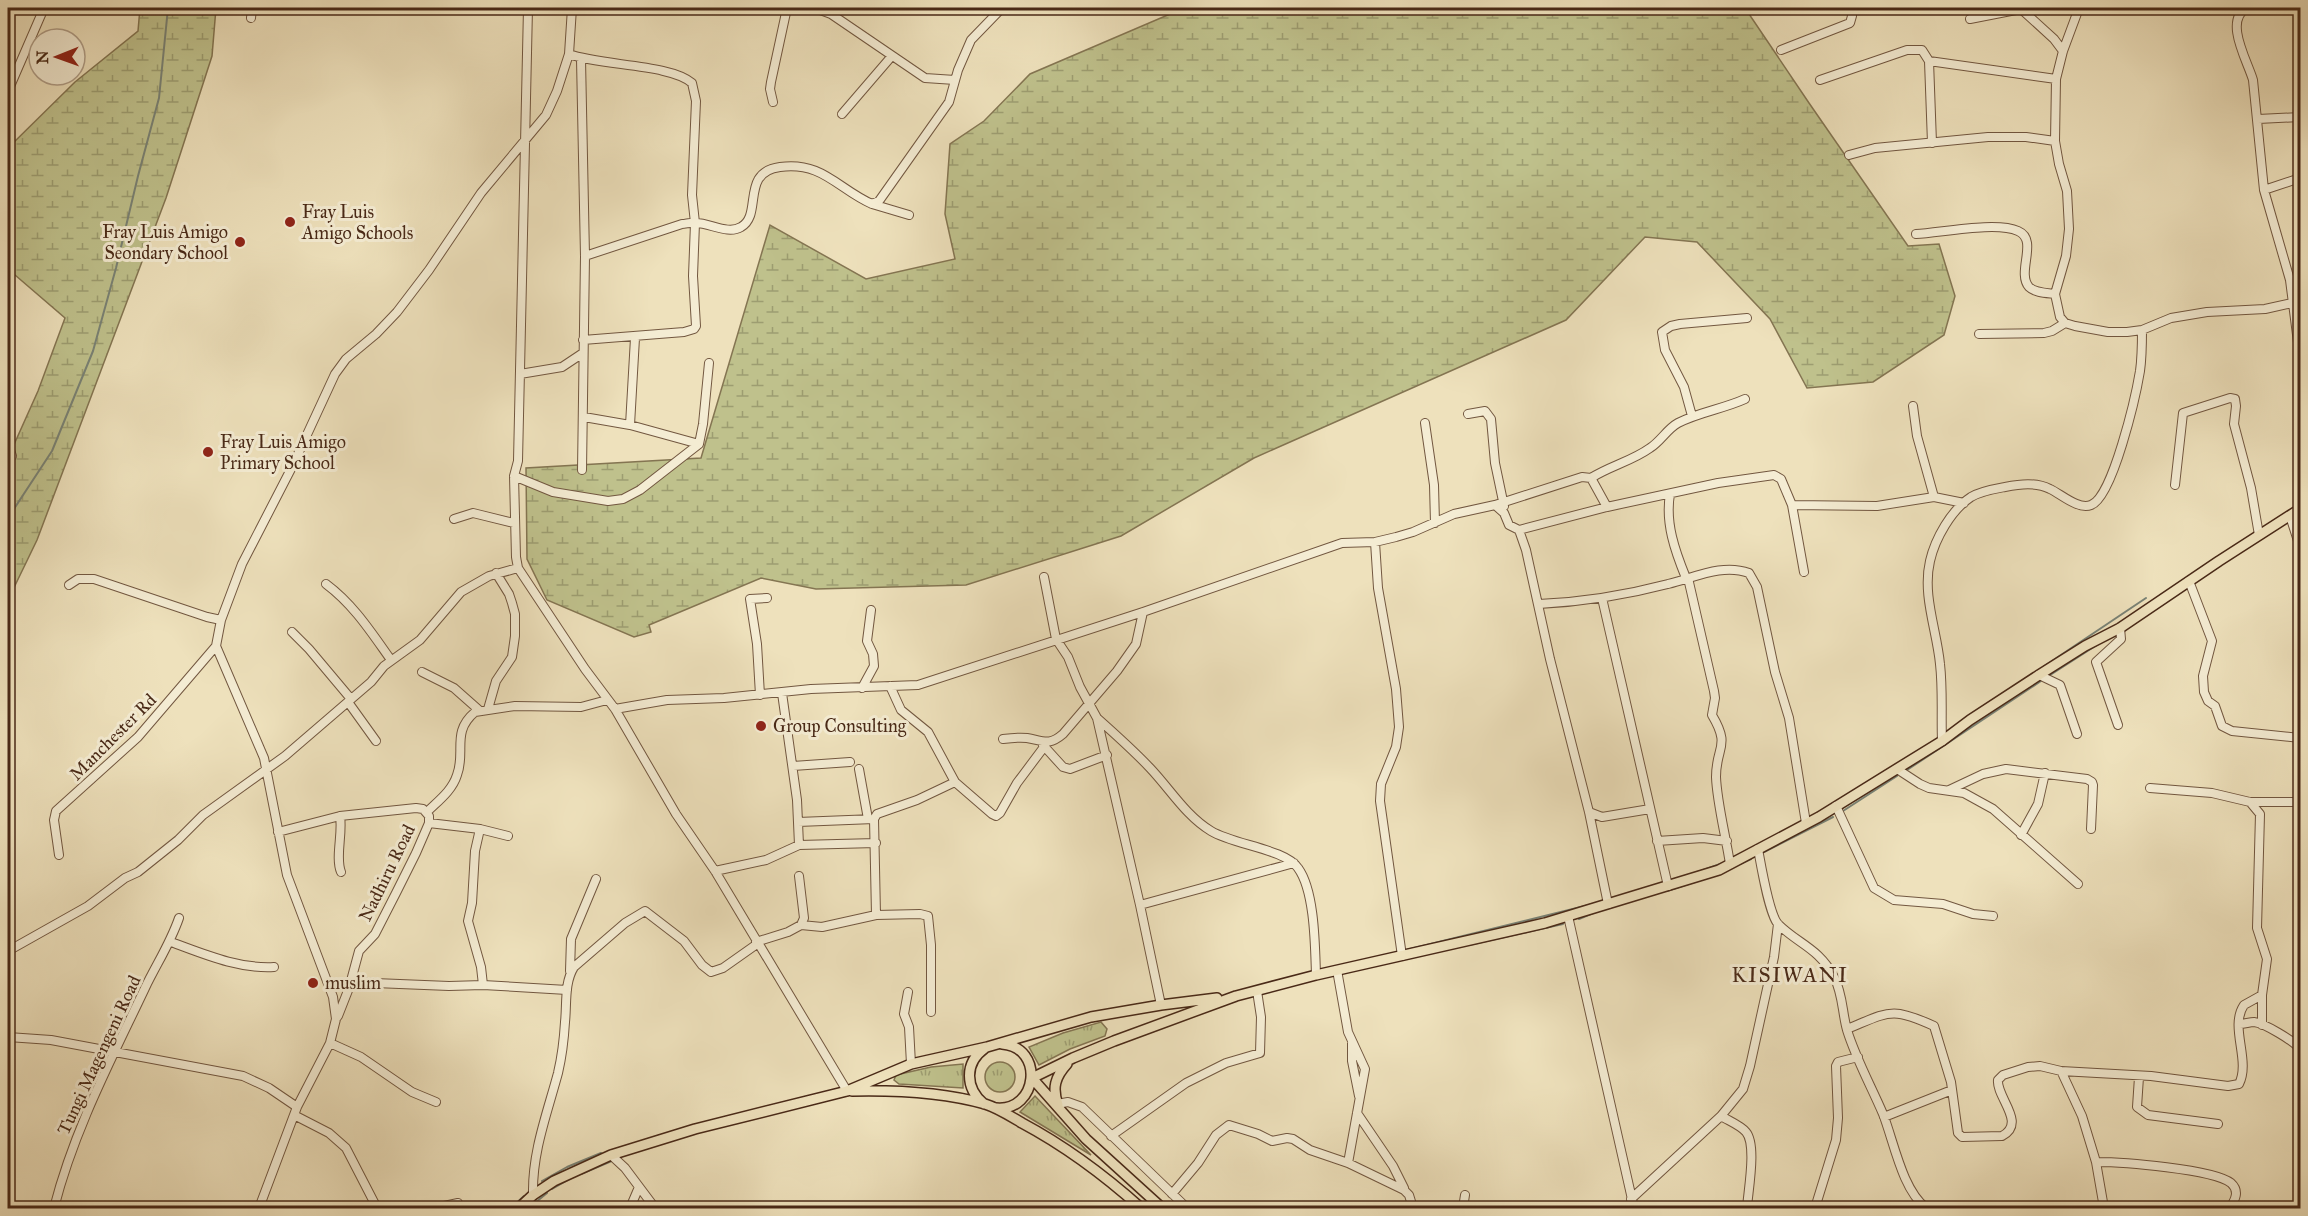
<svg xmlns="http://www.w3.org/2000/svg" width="2308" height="1216" font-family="'IM FELL Great Primer',serif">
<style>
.grass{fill:url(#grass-tufts);stroke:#847552;stroke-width:1.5}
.wetland{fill:url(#wetland-marsh);stroke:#847552;stroke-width:1.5}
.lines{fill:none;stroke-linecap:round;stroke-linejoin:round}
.stream{stroke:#798275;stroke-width:2}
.minor-casing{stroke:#725740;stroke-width:10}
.major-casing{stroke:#492917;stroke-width:12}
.minor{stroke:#f4ecd3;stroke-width:8}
.major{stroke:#eee1bc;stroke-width:9}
.poi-dot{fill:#8f2418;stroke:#f4ecd3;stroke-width:2}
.labels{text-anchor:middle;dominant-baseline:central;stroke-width:6;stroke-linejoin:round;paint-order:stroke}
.poi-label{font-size:18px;fill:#492917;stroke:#f4ecd3;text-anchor:start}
.street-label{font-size:18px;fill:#492917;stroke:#f4ecd3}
.quarter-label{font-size:21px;letter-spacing:1.5px;fill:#492917;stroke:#f4ecd3}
</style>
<defs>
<pattern id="grass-tufts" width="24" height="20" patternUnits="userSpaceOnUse" patternTransform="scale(1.5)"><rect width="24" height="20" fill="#bfc18c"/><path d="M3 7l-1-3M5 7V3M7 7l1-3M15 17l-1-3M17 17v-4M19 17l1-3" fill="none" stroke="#9d9d71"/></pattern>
<pattern id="wetland-marsh" width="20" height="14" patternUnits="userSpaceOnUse" patternTransform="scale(1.5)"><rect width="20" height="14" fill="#bfc18c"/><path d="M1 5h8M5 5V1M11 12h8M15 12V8" fill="none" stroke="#9d9d71"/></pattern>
</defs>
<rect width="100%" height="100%" fill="#eee1bc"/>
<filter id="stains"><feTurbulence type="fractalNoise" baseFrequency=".00333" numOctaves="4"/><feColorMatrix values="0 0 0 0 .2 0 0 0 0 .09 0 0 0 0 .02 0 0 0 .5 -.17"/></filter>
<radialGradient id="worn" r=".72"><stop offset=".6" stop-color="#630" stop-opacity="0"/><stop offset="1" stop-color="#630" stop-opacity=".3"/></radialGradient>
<path class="grass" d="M 1101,1022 L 1107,1029 L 1105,1036 L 1070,1049 L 1039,1065 L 1029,1047 L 1063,1033 Z
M985 1077a15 15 0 1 1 30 0a15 15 0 1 1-30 0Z
M 963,1064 L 963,1088 L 899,1084 L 894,1080 L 896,1075 L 931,1067 Z
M 1035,1096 L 1091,1155 L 1020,1112 Z"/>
<path class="wetland" d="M 140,8 L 216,8 L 212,56 L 166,198 L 37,540 L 8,600 L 8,458 L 38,391 L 65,318 L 8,269 L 8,148 L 75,82 L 138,31 Z
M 1184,8 L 1745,8 L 1809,103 L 1908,246 L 1939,244 L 1955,296 L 1944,335 L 1873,382 L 1807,388 L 1770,319 L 1697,242 L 1645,237 L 1566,320 L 1254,458 L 1121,536 L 966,585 L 816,589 L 761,578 L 649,625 L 651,632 L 634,637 L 547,600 L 527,559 L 526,468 L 701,458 L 770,225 L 866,279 L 955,259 L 945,214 L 950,144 L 984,121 L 1030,74 Z"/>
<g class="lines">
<path class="stream" d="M 8,518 L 52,451 L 93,351 L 116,268 L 138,176 L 159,98 L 168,8
M 2043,667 L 2146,598
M 2047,677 L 2100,643
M 1907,770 L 2041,681
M 1843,811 L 1897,776
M 1764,852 L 1833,817
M 1740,864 L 1751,859
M 1689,875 L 1726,862
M 1667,891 L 1713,876
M 1579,919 L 1598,911
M 1469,945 L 1563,924
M 1406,950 L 1593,904
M 581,1174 L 614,1160
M 542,1181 L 567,1167 L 601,1153
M 552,1189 L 573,1177
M 530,1207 L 547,1193
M 511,1208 L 524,1196"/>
<g class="minor-casing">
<path id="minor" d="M 528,8 L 518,461 L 514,476 L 516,557 L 518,568 L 585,669 L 615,709 L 676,814 L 715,871 L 847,1091
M 815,8 L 831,14 L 925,78 L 955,80
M 2020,8 L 2054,39 L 2063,51
M 2079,8 L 2063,51 L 2056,79 L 2055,141 L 2059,164 L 2067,191 L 2069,229 L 2066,256 L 2055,294 L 2060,317 L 2065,323 L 2075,326 L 2108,332 L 2127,332 L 2142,330 L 2171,318 L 2207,312 L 2265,309 L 2292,303
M 2247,8 C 2223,20 2248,62 2253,80 L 2264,190 L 2290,280 L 2300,358
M 251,18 L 252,8
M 1970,19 L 2021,9
M 1781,50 L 1850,23 L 1852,16 L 1851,8
M 569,54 C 600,66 671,64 692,83 L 696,101 L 692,195 L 695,223 L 693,276 L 696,326 L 694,329 L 684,332 L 583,340
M 581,59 L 585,256 L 582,470
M 1929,61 L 2056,79
M 1820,80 L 1907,50 L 1922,50 L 1929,61 L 1932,143
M 8,91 L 44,8
M 773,102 L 770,89 L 771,82 L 787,8
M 842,114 L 891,57
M 2258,119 L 2300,117
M 1849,155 L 1875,148 L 1988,137 L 2026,137 L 2055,141
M 2264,190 L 2300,178
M 872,204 L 909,215
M 1916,234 C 1940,233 1996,221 2018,231 C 2039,240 2016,272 2029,287 C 2035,293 2047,293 2055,294
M 585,256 L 682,224 C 686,224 691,222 696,223 C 710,223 728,235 741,227 C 763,215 740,172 780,167 C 822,161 838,189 872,204 L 879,201 L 949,102 L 958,70 L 971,40 L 1002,8
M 1979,334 L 2044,333 L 2052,331 L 2065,323
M 520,374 L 562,367 L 583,353
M 1913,406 L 1917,436 L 1934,497
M 1468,414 L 1485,411 L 1491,419 L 1495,463 L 1504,506
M 1692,416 L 1684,387 L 1665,350 L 1662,332 L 1671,326 L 1680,324 L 1747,318
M 584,417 L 630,425 L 699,444
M 1425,423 L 1434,485 L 1435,523
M 630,425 L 635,338
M 8,444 L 12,456
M 514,476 L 553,492 L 608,501 L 623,499 L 640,490 L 699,444 L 703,424 L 709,363
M 1591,478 C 1610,466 1632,461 1650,448 C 1661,441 1667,429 1678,423 C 1699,412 1723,409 1745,399
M 2175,485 L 2183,413 L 2230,398 L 2235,399 L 2236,406 L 2234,424 L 2251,488 L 2259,535
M 1670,494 C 1665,523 1675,551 1686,578
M 1495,505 L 1582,477 L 1591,478 L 1607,507
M 1792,505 L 1877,506 L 1934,497 L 1964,503
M 2290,516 L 2300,547
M 454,519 L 473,513 L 514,523
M 1519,530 L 1607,507 L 1718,483 L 1774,475 L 1781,479 L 1792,505 L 1804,572
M 1375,542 L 1378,588 L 1396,689 L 1399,727 L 1396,747 L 1381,784 L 1380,801 L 1402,956
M 1044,577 L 1056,639 L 1068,657 L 1080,687 L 1097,718 L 1140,905 L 1161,1005
M 1688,578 L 1714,691 L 1715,698 L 1712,715 C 1731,747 1716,746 1716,777 C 1717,803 1726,837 1730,864
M 2189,581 L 2212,641 L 2203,676 L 2204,692 L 2208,701 L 2215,706 L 2222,726 L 2232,731 L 2300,738
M 326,584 C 354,605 371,632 391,660
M 69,585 L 78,579 L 94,579 L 207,617 L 221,620
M 1602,598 L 1668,886
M 1539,604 C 1582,602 1626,595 1668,584 C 1694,578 1722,563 1749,573 L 1757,587 L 1775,672 L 1789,718 L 1806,823
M 292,632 L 309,649 L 351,699
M 422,672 L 454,688 L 480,711
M 2039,675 L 2060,685 L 2077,734
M 890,686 L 901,710 L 928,732 L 955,782 L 992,814 L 996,816 L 1000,813 L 1017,783 L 1044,747
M 862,688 L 874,666 L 873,654 L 867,641 L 871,610
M 760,695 L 757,644 L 750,599 L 767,598
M 348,702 L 376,741
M 488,709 L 496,681 L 512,657 L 515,636 L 515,614 L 512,603 L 509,594 L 496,573
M 615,709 L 667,700 L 724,698 L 811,689 L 918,685 L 1143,612 L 1342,543 L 1375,542 L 1396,537 L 1413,532 L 1454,514 L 1495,505 L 1504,513 L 1509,525 L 1519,530 L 1526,550 L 1550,659 L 1589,812 L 1608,904
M 1097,718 C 1115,734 1134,751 1150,768 C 1170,789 1186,816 1211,831 C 1234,845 1285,849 1298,868 C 1315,891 1315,947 1316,975
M 2118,725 L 2096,662 L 2121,639 L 2120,628
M 1003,739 C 1011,738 1019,737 1027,738 C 1044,741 1049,746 1063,734 L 1117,671 L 1136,644 L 1143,612
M 1942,741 C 1941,716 1943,690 1940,664 C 1937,631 1922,595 1930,561 C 1935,539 1951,510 1971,497 C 1981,491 1994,489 2005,487 C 2020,484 2036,482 2050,489 C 2061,494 2078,510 2091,505 C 2113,497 2136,395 2140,371 C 2142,357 2142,344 2142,330
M 1043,745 L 1063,767 L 1070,769 L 1107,755
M 793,766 L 850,762
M 859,769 L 868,819
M 1897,769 L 1920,784 L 1929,788 L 1964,793 L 1993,809 L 2078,884
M 2150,788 L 2212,793 L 2250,802 L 2300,802
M 1949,790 L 1983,774 L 2006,769 L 2087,779 L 2092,782 L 2093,785 L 2091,829
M 1836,806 L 1874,888 L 1894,900 L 1943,904 L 1973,914 L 1993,916
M 427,812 C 438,801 452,791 457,775 C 466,752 451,732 475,712 L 515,706 L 581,707 L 607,700
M 1589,812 L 1602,817 L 1650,809
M 340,816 C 343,834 335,857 341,872
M 798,822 L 874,819 L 877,814 L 917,800 L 955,782
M 429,823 L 480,829 L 508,836
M 480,829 L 475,851 L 472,903 L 468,921 L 481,967 L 483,985
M 278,832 L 340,816 L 416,808 L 423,809 L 429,816 L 429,823 L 416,853 L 396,893 L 375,934 L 359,951 L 349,988 L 338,1016
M 2021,835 L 2038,804 L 2045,773
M 1657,841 L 1703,838 L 1727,841
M 799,845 L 876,843
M 1758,849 C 1761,865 1769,914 1778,924 C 1798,944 1819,948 1834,977 C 1843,994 1842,1012 1847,1030 C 1856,1059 1871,1086 1883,1114 C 1894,1142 1902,1189 1926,1208
M 59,855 L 54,820 L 56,811 L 138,737 L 216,646
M 715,871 L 766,860 L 799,845 L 797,800 L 782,693
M 1140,905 L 1294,863
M 876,915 L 920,914 L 928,916 L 931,945 L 931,1012
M 1568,916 L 1634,1208
M 801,925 L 822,927 L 876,915 L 874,819
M 171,942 C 204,954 238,969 274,967
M 756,942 L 788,932 L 801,925 L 804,918 L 799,876
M 8,951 L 88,906 L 125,878 L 138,872 L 178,840 L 203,815 L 285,756 L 371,682 L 384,666 L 420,640 L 461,592 L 489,576 L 518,568
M 1337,970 L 1348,1032 L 1365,1069 L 1348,1163
M 570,971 L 571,939 L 596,879
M 350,982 L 449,986 L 483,985 L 567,990
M 908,992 L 904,1014 L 909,1027 L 911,1064
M 2262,995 L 2262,1025
M 2240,1024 C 2244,1024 2250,1022 2254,1022 C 2264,1023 2294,1041 2300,1049
M 1847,1029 C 1889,1012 1891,1006 1934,1026 L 1951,1082 L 1958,1133 L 1962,1137 L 2002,1136 C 2027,1123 1996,1097 1998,1080 L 2003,1075 L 2028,1067 L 2040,1066 L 2061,1071 L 2151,1076 L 2228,1086 L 2239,1084 C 2251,1060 2229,1027 2244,1005 L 2262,995 L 2267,959 L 2257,928 L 2260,814 L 2250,802
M 8,1037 L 51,1040 L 243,1076 L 269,1088 L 297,1107
M 330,1043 L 361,1057 L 412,1092 L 436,1102
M 1352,1043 L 1352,1061 L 1359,1096
M 2063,1075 L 2082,1116 L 2096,1162 L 2104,1208
M 2139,1077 L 2137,1107 L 2148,1115 L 2218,1124
M 2300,1085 L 2300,1089
M 1057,1104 L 1068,1102 L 1082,1107 L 1187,1208
M 1357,1113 L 1393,1166 L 1404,1188
M 294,1115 L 329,1133 L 346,1148 L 377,1208
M 1721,1116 C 1729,1121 1740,1125 1746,1132 C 1757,1145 1748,1191 1747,1208
M 1884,1117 L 1952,1090
M 1111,1136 L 1186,1083 L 1226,1063 L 1260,1053 L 1261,1017 L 1257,991
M 611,1155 L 625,1168 L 655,1208
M 2096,1162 C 2122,1162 2213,1169 2231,1183 C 2240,1191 2235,1200 2230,1208
M 1172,1194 L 1198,1163 L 1216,1135 L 1229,1125 L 1258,1134 L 1272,1141 L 1287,1138 L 1293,1139 L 1310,1150 L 1348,1163 L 1404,1190 L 1409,1195 L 1413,1208
M 533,1195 C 532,1152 547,1114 558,1073 C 562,1056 564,1039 565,1022 C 567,1004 564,983 574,967 L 625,923 L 645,911 L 684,941 L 702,965 L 711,972 L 723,968 L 757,944
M 1631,1199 L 1721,1116 L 1743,1089 L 1750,1066 L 1774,957 L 1778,924
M 54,1208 C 74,1130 111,1060 145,988 C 157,963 170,944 179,918
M 259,1208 L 297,1107 L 330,1043 L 336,1019 L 333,997 L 287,875 L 264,758 L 216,646 L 221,620 L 242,564 L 292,467 L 335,374 L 346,359 L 376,334 L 397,312 L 429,270 L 481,193 L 546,115 L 557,91 L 569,54 L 572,8
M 435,1208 L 458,1203
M 630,1208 L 639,1187
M 1463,1208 L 1465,1195
M 1815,1208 L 1836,1140 L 1838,1118 L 1836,1066 L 1838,1062 L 1858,1057"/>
</g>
<g class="major-casing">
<path id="major" d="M 1032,1078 L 1073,1058 L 1114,1041 L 1236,996 L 1316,975 L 1545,923 L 1719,870 L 1819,817 L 1942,741 L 1970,720 L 2039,675 L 2085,646 L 2120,628 L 2219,561 L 2300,509
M 1032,1078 L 1086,1139 L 1162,1208
M 852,1091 C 897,1090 942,1092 985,1104 C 998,1108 1010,1116 1022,1123 C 1067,1147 1103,1174 1141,1208
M 984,1104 C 965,1088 964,1063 985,1048
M 1058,1105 C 1052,1088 1055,1077 1067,1064
M 996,1108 C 1038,1112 1045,1047 1002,1044
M 519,1208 L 533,1195 L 554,1181 L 611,1155 L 695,1129 L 847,1091 L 911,1064 L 987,1047 L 1091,1017 L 1161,1005 L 1217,998"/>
</g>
<use href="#minor" class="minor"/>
<use href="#major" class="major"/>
</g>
<g class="poi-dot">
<circle cx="290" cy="222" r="6"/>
<circle cx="240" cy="242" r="6"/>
<circle cx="208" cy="452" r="6"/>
<circle cx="761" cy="726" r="6"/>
<circle cx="313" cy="983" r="6"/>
</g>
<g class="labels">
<g class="poi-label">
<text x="302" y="212">Fray Luis<tspan x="302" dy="21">Amigo Schools</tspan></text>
<text x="228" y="232" text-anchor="end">Fray Luis Amigo<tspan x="228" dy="21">Seondary School</tspan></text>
<text x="220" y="442">Fray Luis Amigo<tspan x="220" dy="21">Primary School</tspan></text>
<text x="773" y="726">Group Consulting</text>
<text x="325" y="983">muslim</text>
</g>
<g class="street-label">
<text transform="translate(113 737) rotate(-45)">Manchester Rd</text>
<text transform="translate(387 873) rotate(-64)">Nadhiru Road</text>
<text transform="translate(99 1055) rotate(-65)">Tungi Magengeni Road</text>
</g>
<g class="quarter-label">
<text x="1790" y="975">KISIWANI</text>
</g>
</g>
<rect width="2308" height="1216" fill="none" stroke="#eee1bc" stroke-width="30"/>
<rect x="9" y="9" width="2290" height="1198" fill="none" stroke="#492917" stroke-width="3"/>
<rect x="15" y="15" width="2278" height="1186" fill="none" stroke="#492917" stroke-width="1.5"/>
<g transform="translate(57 57) rotate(269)"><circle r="28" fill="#f4ecd3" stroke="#b09e88" stroke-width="1.5"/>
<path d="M0-4.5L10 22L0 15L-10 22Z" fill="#8f2418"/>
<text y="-9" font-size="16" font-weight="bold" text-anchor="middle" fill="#492917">N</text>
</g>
<rect width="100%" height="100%" filter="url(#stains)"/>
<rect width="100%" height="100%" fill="url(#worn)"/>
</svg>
